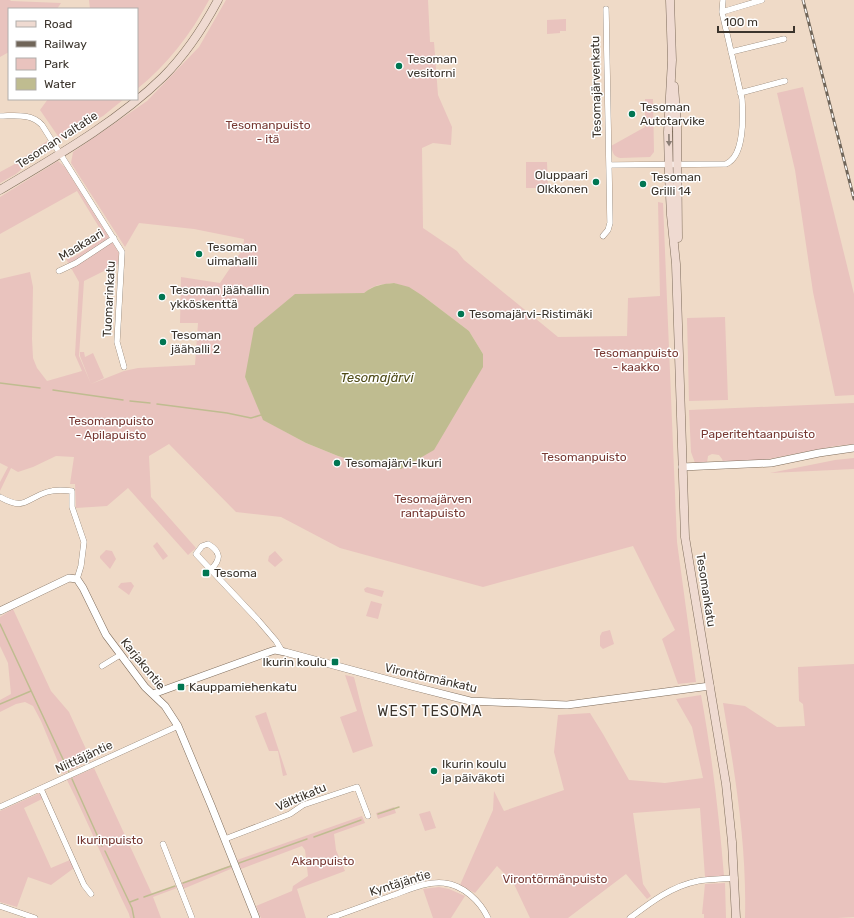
<svg xmlns="http://www.w3.org/2000/svg" width="854" height="918" font-family="Rubik,sans-serif">
<style>
.green{fill:#e9c3be;fill-rule:evenodd}
.water{fill:#bfbc90}
.lines{fill:none;stroke-linecap:round;stroke-linejoin:round}
.stream{stroke:#bfbc90;stroke-width:1.5}
.minor-casing{stroke:#7e6c5b;stroke-width:6}
.tertiary-casing{stroke:#7e6c5b;stroke-width:8}
.secondary-casing{stroke:#7e6c5b;stroke-width:9}
.minor{stroke:#fff;stroke-width:5.5}
.tertiary{stroke:#fff;stroke-width:7}
.secondary{stroke:#efdad1;stroke-width:8}
.rail-casing{stroke:#706559;stroke-width:3}
.rail{stroke:#fff;stroke-width:1.5;stroke-dasharray:4.5;stroke-linecap:butt}
.oneway{fill:#8c7f76}
.poi-dot{fill:#007652;stroke:#fff;stroke-width:1.5}
.labels{text-anchor:middle;dominant-baseline:central;stroke-width:3;stroke-linejoin:round;paint-order:stroke}
.poi-label{font-size:12px;fill:#3b342c;stroke:#fff;text-anchor:start}
.street-label{font-size:12px;fill:#3b342c;stroke:#fff}
.park-label{font-size:12px;fill:#773933;stroke:#fff}
.water-label{font-size:13px;font-style:italic;fill:#4e4a16;stroke:#fff}
.quarter-label{font-size:14px;letter-spacing:1px;fill:#3b342c;stroke:#fff}
</style>
<rect width="100%" height="100%" fill="#efdac7"/>
<path class="green" d="M 0,0 L 10,0 L 11,1 L 61,3 L 57,9 L 9,9 L 9,52 L 0,57 Z
M 89,0 L 209,0 C 191,34 167,65 137,89 L 137,9 L 90,9 Z
M 226,0 L 428,0 L 430,42 L 434,42 L 438,95 L 452,127 L 451,145 L 433,143 L 422,148 L 423,228 L 457,251 L 464,260 L 558,337 L 627,336 L 628,298 L 660,296 L 658,202 L 663,203 L 677,542 L 696,682 L 678,684 L 662,639 L 675,630 L 633,546 L 483,587 L 340,548 L 281,517 L 236,512 L 169,444 L 149,456 L 151,497 L 196,548 L 188,555 L 128,488 L 107,506 L 76,508 L 75,484 L 70,484 L 74,457 L 56,456 L 33,467 L 18,472 L 11,468 L 0,491 L 0,482 L 8,467 L 0,463 L 0,279 L 30,272 L 33,287 L 32,339 L 33,358 L 37,368 L 47,381 L 82,371 L 75,355 L 79,282 L 66,259 L 74,257 L 105,237 L 77,191 L 0,234 L 0,197 L 58,161 L 65,167 L 119,253 L 118,264 L 84,281 L 79,356 L 91,384 L 124,371 L 138,368 L 195,365 L 198,323 L 180,323 L 181,277 L 220,283 L 243,249 L 244,239 L 194,229 L 139,223 L 125,247 L 71,163 L 73,152 L 147,101 L 199,47 ZM 394,283 L 423,296 L 469,331 L 483,354 L 385,466 L 369,466 L 338,456 L 306,443 L 264,420 L 245,377 L 342,294 L 364,293 L 371,288 L 378,285 Z
M 566,19 L 566,31 L 560,31 L 560,33 L 547,34 L 547,20 Z
M 803,87 L 854,294 L 854,395 L 835,396 L 813,292 L 795,170 L 777,93 Z
M 48,99 L 124,99 L 103,116 L 60,139 L 40,110 Z
M 645,99 L 653,99 L 654,152 L 650,157 L 620,158 C 613,156 613,153 611,146 L 645,127 Z
M 47,141 L 52,150 L 32,160 L 16,174 L 0,183 L 0,172 L 13,165 Z
M 526,162 L 547,162 L 548,188 L 526,188 Z
M 725,317 L 728,400 L 689,401 L 687,318 Z
M 80,352 L 84,352 L 85,357 L 93,353 L 104,378 L 91,384 L 80,356 Z
M 854,403 L 854,444 L 835,446 L 763,460 L 723,462 L 722,459 L 719,455 L 712,454 L 708,456 L 707,463 L 695,463 L 691,452 L 689,410 Z
M 854,458 L 854,469 L 770,473 L 835,460 Z
M 157,542 L 168,556 L 163,560 L 153,546 Z
M 106,550 L 112,551 L 116,559 L 110,569 L 100,558 L 100,556 Z
M 275,551 L 283,560 L 275,567 L 268,561 L 269,556 Z
M 131,582 L 134,586 L 129,595 L 118,587 L 121,583 Z
M 367,587 L 384,591 L 382,597 L 365,592 L 364,589 Z
M 371,601 L 382,604 L 378,619 L 366,616 Z
M 13,609 L 51,691 L 69,712 L 91,760 L 63,774 L 41,721 L 33,706 L 25,702 L 16,704 L 0,712 L 0,700 L 11,694 L 8,663 L 0,646 L 0,617 Z
M 610,630 L 614,644 L 603,649 L 600,646 L 600,636 L 602,632 Z
M 854,664 L 854,917 L 837,918 L 745,918 C 747,846 735,774 723,703 L 745,706 L 777,727 L 805,726 L 803,704 L 799,701 L 798,667 Z
M 345,675 L 354,677 L 362,709 L 373,746 L 353,753 L 340,717 L 357,711 Z
M 701,695 C 712,755 719,815 724,876 L 705,877 L 700,808 L 633,813 L 643,884 L 651,896 L 647,899 L 626,874 L 568,918 L 530,918 L 513,882 L 497,866 L 475,893 L 460,885 L 493,810 L 494,791 L 504,811 L 564,790 L 554,752 L 558,715 L 590,713 L 603,734 L 629,780 L 665,783 L 703,778 L 692,727 L 676,699 Z
M 266,712 L 287,775 L 283,776 L 278,751 L 269,751 L 255,716 Z
M 94,768 L 152,894 L 176,886 L 177,888 L 153,897 L 161,918 L 130,918 L 129,914 C 107,869 89,824 67,780 Z
M 40,793 L 42,799 L 24,808 L 51,868 L 70,860 L 74,868 L 51,885 L 28,877 L 17,907 L 0,902 L 0,811 Z
M 394,807 L 396,813 L 378,819 L 376,813 Z
M 430,811 L 436,828 L 425,831 L 419,814 Z
M 362,816 L 365,823 L 334,834 L 336,850 L 345,871 L 297,889 L 306,918 L 261,918 L 256,906 L 292,891 L 293,886 L 308,876 L 305,850 L 302,846 L 241,869 L 237,860 Z
M 231,865 L 233,868 L 183,889 L 181,883 Z
M 725,883 L 726,918 L 704,918 L 704,914 L 702,914 L 705,884 Z
M 439,887 L 449,889 L 465,896 L 451,918 L 433,918 L 423,889 Z"/>
<path class="water" d="M 394,283 L 409,287 L 423,296 L 469,331 L 483,354 L 483,367 L 434,450 L 401,469 L 369,466 L 338,456 L 306,443 L 263,420 L 245,377 L 254,328 L 295,294 L 364,293 C 374,285 383,284 394,283 Z"/>
<g class="lines">
<path class="stream" d="M 0,383 L 40,388
M 53,390 L 123,400
M 130,401 L 150,403
M 157,404 L 227,413 L 251,418 L 261,415
M 0,624 L 69,772
M 0,704 L 31,691
M 72,779 L 102,846
M 378,814 L 399,807
M 314,837 L 361,820
M 105,851 L 132,908 L 134,918
M 239,863 L 307,839
M 183,883 L 231,866
M 144,897 L 175,886
M 130,902 L 138,899"/>
<g class="minor-casing">
<path id="minor" d="M 722,12 L 762,0
M 731,52 L 784,39
M 740,93 L 785,81
M 0,116 C 15,116 31,113 42,125 L 122,252 L 117,342 L 124,367
M 609,165 L 726,164 C 745,156 743,116 742,99 L 722,12 L 723,0
M 603,236 L 608,230 L 610,223 L 606,9
M 59,271 L 76,263 L 114,238
M 0,497 C 25,511 25,499 47,492 C 56,489 64,490 72,491 L 72,507 L 84,542 L 81,566 L 77,579
M 211,569 C 222,559 220,551 208,544 L 202,546 L 196,554 L 258,620 L 276,641 L 282,651
M 102,666 L 120,655
M 41,789 L 84,885 L 91,894
M 0,807 L 178,726
M 225,839 L 290,814 L 303,805 L 357,787 L 368,816
M 163,844 L 192,918
M 0,906 L 35,918
M 330,918 C 351,911 371,903 391,896 C 408,890 426,881 444,883 C 463,885 480,901 488,918
M 630,918 C 651,902 672,886 698,881 C 710,879 723,879 735,878"/>
</g>
<g class="tertiary-casing">
<path id="tertiary" d="M 682,467 L 771,463 L 819,453 L 854,448
M 0,611 L 69,578 L 77,579 L 83,588 L 106,635 L 145,687 L 165,706 L 178,726 L 211,805 L 256,918
M 153,694 L 269,652 L 275,650 L 285,652 L 411,686 L 470,701 L 567,705 L 710,686"/>
</g>
<g class="secondary-casing">
<path id="secondary" d="M 670,0 L 672,60 L 668,132 L 669,175 L 671,215 L 676,264 L 685,537 L 726,784 L 732,842 L 736,918
M 674,86 L 677,125 L 678,238
M 0,190 C 55,157 117,122 163,77 C 184,56 204,26 218,0"/>
</g>
<use href="#minor" class="minor"/>
<use href="#tertiary" class="tertiary"/>
<use href="#secondary" class="secondary"/>
<g class="rail-casing">
<path id="rail" d="M 803,0 L 854,199"/>
</g>
<use href="#rail" class="rail"/>
</g>
<defs><path id="oneway-solid" d="M-6-.8H1V-3.2L6.5 0L1 3.2V.8H-6Z"/></defs>
<use class="oneway" href="#oneway-solid" transform="translate(669 140) rotate(89)"/>
<g class="poi-dot">
<circle cx="399" cy="66" r="4"/>
<circle cx="632" cy="114" r="4"/>
<circle cx="596" cy="182" r="4"/>
<circle cx="643" cy="184" r="4"/>
<circle cx="199" cy="254" r="4"/>
<circle cx="162" cy="297" r="4"/>
<circle cx="461" cy="314" r="4"/>
<circle cx="163" cy="342" r="4"/>
<circle cx="337" cy="463" r="4"/>
<rect x="202" y="569" width="8" height="8" rx="2"/>
<rect x="331" y="658" width="8" height="8" rx="2"/>
<rect x="177" y="683" width="8" height="8" rx="2"/>
<circle cx="434" cy="771" r="4"/>
</g>
<g class="labels">
<g class="poi-label">
<text x="407" y="59">Tesoman<tspan x="407" dy="14">vesitorni</tspan></text>
<text x="640" y="107">Tesoman<tspan x="640" dy="14">Autotarvike</tspan></text>
<text x="588" y="175" text-anchor="end">Oluppaari<tspan x="588" dy="14">Olkkonen</tspan></text>
<text x="651" y="177">Tesoman<tspan x="651" dy="14">Grilli 14</tspan></text>
<text x="207" y="247">Tesoman<tspan x="207" dy="14">uimahalli</tspan></text>
<text x="170" y="290">Tesoman jäähallin<tspan x="170" dy="14">ykköskenttä</tspan></text>
<text x="469" y="314">Tesomajärvi-Ristimäki</text>
<text x="171" y="335">Tesoman<tspan x="171" dy="14">jäähalli 2</tspan></text>
<text x="345" y="463">Tesomajärvi-Ikuri</text>
<text x="214" y="573">Tesoma</text>
<text x="327" y="662" text-anchor="end">Ikurin koulu</text>
<text x="189" y="687">Kauppamiehenkatu</text>
<text x="442" y="764">Ikurin koulu<tspan x="442" dy="14">ja päiväkoti</tspan></text>
</g>
<g class="street-label">
<text transform="translate(596 87) rotate(-91)">Tesomajärvenkatu</text>
<text transform="translate(57 140) rotate(-33)">Tesoman valtatie</text>
<text transform="translate(81 245) rotate(-31)">Maakaari</text>
<text transform="translate(109 299) rotate(-87)">Tuomarinkatu</text>
<text transform="translate(706 590) rotate(81)">Tesomankatu</text>
<text transform="translate(143 664) rotate(51)">Karjakontie</text>
<text transform="translate(431 678) rotate(13)">Virontörmänkatu</text>
<text transform="translate(84 757) rotate(-25)">Niittäjäntie</text>
<text transform="translate(301 797) rotate(-23)">Välttikatu</text>
<text transform="translate(400 883) rotate(-17)">Kyntäjäntie</text>
</g>
<g class="park-label">
<text x="268" y="125">Tesomanpuisto<tspan x="268" dy="14">- itä</tspan></text>
<text x="636" y="353">Tesomanpuisto<tspan x="636" dy="14">- kaakko</tspan></text>
<text x="111" y="421">Tesomanpuisto<tspan x="111" dy="14">- Apilapuisto</tspan></text>
<text x="758" y="434">Paperitehtaanpuisto</text>
<text x="584" y="457">Tesomanpuisto</text>
<text x="433" y="499">Tesomajärven<tspan x="433" dy="14">rantapuisto</tspan></text>
<text x="110" y="840">Ikurinpuisto</text>
<text x="323" y="861">Akanpuisto</text>
<text x="555" y="879">Virontörmänpuisto</text>
</g>
<g class="water-label">
<text x="377" y="377">Tesomajärvi</text>
</g>
<g class="quarter-label">
<text x="430" y="711">WEST TESOMA</text>
</g>
</g>
<rect x="8" y="8" width="130" height="92" fill="#ffffff" stroke="#b1aeab"/>
<rect x="16" y="21" width="20" height="6" fill="#efdad1" stroke="#b1aeab"/>
<text x="44" y="28" font-size="12" fill="#3b342c">Road</text>
<rect x="16" y="41" width="20" height="6" fill="#706559" stroke="#b1aeab"/>
<text x="44" y="48" font-size="12" fill="#3b342c">Railway</text>
<rect x="16" y="58" width="20" height="12" fill="#e9c3be" stroke="#b1aeab"/>
<text x="44" y="68" font-size="12" fill="#3b342c">Park</text>
<rect x="16" y="78" width="20" height="12" fill="#bfbc90" stroke="#b1aeab"/>
<text x="44" y="88" font-size="12" fill="#3b342c">Water</text>
<path d="M718 26v6h76v-6" fill="none" stroke="#3b342c" stroke-width="2"/>
<text x="724" y="26" font-size="12" fill="#3b342c" stroke="#ffffff" stroke-width="3" paint-order="stroke">100 m</text>
</svg>
